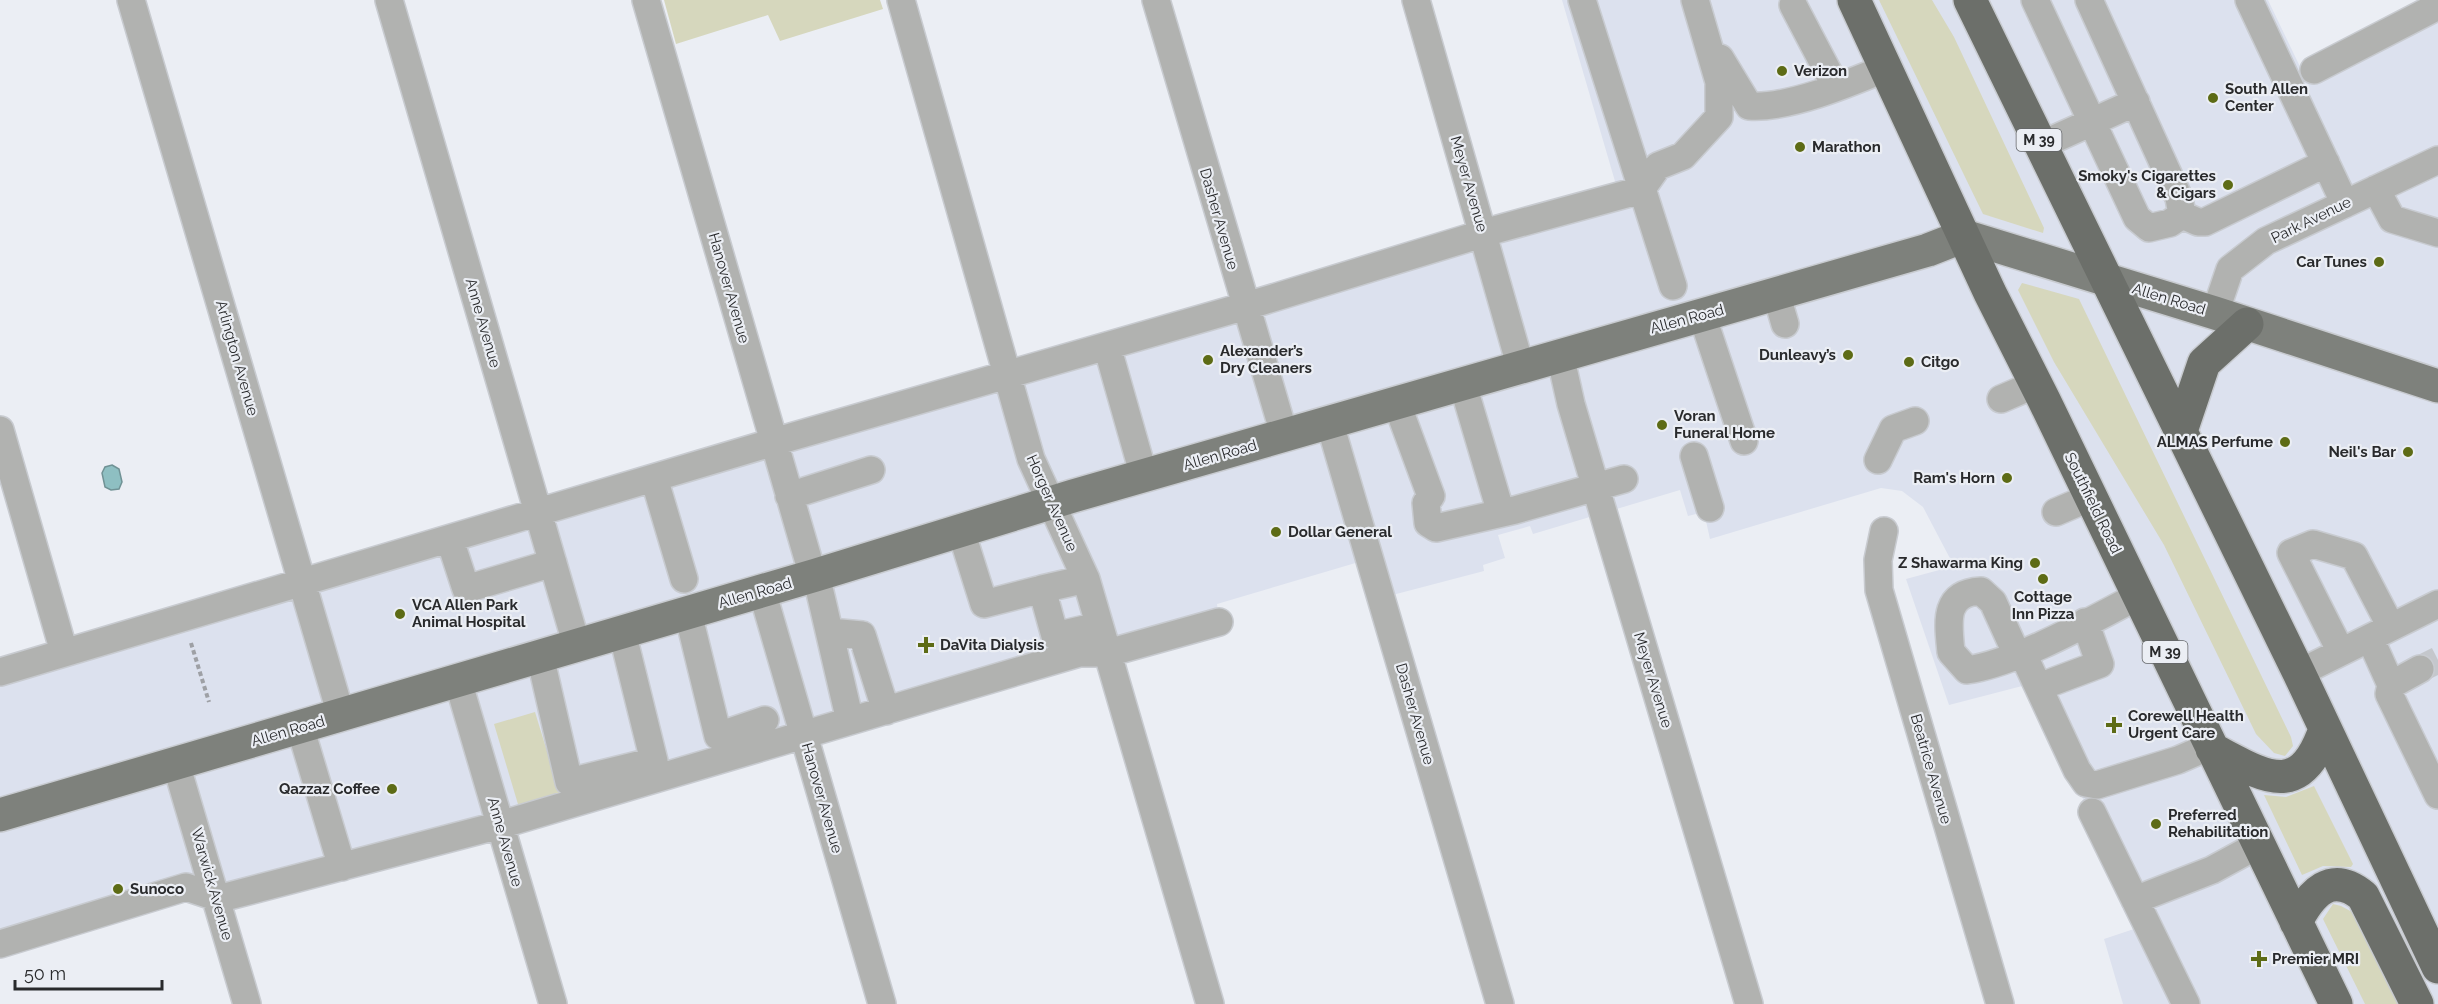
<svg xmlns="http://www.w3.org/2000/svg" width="2438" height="1004" font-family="Raleway,sans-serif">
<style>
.built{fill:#dce1ee}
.green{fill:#d6d7bd}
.water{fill:#8ebfc2;stroke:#709295;stroke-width:1.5}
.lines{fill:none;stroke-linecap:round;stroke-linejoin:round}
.minor-tunnel{stroke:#c4c7cc;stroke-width:27;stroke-dasharray:27 14;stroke-linecap:butt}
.minor-casing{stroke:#c8cbd0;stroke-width:30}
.major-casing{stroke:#c8cbd0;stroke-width:36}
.highway-casing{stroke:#c8cbd0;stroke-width:36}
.path{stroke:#9ea0a5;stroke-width:4;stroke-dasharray:4.5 3;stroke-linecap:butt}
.minor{stroke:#b1b2b0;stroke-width:27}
.major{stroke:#7e817c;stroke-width:33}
.highway{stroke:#6c6f6a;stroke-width:33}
.poi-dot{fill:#5d6b15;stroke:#ebeef4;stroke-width:2}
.labels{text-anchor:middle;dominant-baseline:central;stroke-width:4.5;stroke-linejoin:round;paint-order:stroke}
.shield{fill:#ebeef4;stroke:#636568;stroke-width:1.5}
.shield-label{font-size:14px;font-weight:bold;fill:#292a2c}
.poi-label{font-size:15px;font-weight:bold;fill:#292a2c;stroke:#ebeef4;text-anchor:start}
.street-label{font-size:15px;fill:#292a2c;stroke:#ebeef4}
</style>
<rect width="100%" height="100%" fill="#ebeef4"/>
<path class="built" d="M 1562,0 L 2268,0 L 2304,75 L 2438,6 L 2438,1004 L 2123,1004 L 2104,939 L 2146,925 L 2026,685 L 1949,705 L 1906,579 L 1954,566 L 1923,507 L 1902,491 L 1881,488 L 1710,539 L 1704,512 L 1688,516 L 1680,490 L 1533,534 L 1530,526 L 1498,535 L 1505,558 L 1483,565 L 1484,571 L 1381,598 L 1369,559 L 1217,604 L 1219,622 L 229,896 L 186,887 L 0,944 L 0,672 L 1619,195 Z"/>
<path class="green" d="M 664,0 L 880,0 L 883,9 L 780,41 L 768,15 L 676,44 Z
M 1879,0 L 1932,0 L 1954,37 L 2044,228 L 2043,233 L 1983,214 Z
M 2022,283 L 2079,299 L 2291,737 L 2293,746 L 2285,756 L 2274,753 L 2256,734 L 2164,545 L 2054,362 L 2018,290 Z
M 535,712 L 560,794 L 520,811 L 494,724 Z
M 2314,786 L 2353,864 L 2351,867 L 2323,866 L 2302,875 L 2264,795 L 2286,797 Z
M 2333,904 L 2341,906 L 2354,913 L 2398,1004 L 2365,1004 L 2323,919 Z"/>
<path class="water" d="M 112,465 L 119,469 L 122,482 L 119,489 L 111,490 L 105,487 L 102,473 L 105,467 Z"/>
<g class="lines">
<path class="minor-tunnel" d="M 2420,669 L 2438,660"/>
<g class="minor-casing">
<path id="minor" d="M 131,0 L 341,715
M 389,0 L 577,646
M 646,0 L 813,576
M 901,0 L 1031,459 L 1086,579 L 1210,1004
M 1156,0 L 1285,437
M 1416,0 L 1521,368
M 1582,0 L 1673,286
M 2035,0 L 2137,218 L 2149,228 L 2170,223 L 2182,215 L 2179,198 L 2089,0
M 2249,0 L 2345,204
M 1793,5 L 1836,87
M 1720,58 L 1749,106 C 1788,109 1850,83 1886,68
M 2314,70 L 2438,6
M 2041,145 L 2136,102
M 2376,189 L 2392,219 L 2438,233
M 2182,215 L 2198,222 L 2205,222 L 2326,163
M 1776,293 L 1785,324
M 2215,313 L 2230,269 L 2266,241 L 2438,160
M 1702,315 L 1744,441
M 1107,346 L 1144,476
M 1560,355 L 1571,404 L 1749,1004
M 1463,385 L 1501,513
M 2001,399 L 2036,384
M 1397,404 L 1431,496 L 1426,503 L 1428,523 L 1436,528 L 1515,510 L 1624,479
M 1330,424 L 1500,1004
M 0,430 L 64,652
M 1694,456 L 1710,508
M 1878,460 L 1893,429 L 1915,421
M 654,478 L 684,579
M 789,496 L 871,470
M 2056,512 L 2091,497
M 961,531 L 984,604 L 1042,589
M 1884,531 L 1878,560 L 1879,590 L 2000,1004
M 450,540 L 466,589 L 553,563
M 816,575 L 850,721
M 1086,579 L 1042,589 L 1055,636 L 1098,626
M 762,591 L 882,1004
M 688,613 L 718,736 L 765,720
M 830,632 L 862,635 L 886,711
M 2370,638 L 2391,685 L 2389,694 L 2438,795
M 2022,652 L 2077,770 L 2086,783 L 2097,785 L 2178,760 L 2210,746
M 2341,652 L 2291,553 L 2313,544 L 2354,556 L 2391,627
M 2017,655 L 1993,602 L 1981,591 C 1943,593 1948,622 1951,652 L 1967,670 C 2017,663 2092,620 2138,596
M 540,656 L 569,782 L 654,761 L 622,632
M 0,672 L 791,437 L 1263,301 L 1498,229 L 1641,190 L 1658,166 L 1683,156 L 1719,117 L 1719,82 L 1695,0
M 2299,673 L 2438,604
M 458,681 L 553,1004
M 2391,685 L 2420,669
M 2039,687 L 2100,664 L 2085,622
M 300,727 L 342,867
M 176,764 L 247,1004
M 2092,812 L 2186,1004
M 2135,900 L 2212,870 L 2258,845
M 0,944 L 186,887 L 216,897 L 229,896 L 500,825 L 1079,653 L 1108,653 L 1219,622"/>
</g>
<g class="major-casing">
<path id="major" d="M 0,815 L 816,575 L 1073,496 L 1928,250 L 1964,236 L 2215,313 L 2438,386"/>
</g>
<g class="highway-casing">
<path id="highway" d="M 1854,0 L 1990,293 L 2044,400 L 2336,1004
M 1970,0 L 2299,673 L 2438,967
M 2181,431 L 2204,363 L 2247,324
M 2212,749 C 2264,776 2300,802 2325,729
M 2296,922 C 2311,893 2331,870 2363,896 L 2417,1004"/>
</g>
<path class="path" d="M 191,643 L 209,702"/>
<use href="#minor" class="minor"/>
<use href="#major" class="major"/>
<use href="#highway" class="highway"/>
</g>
<g class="poi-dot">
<circle cx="1782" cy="71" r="6"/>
<circle cx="2213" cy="98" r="6"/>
<circle cx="1800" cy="147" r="6"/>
<circle cx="2228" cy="185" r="6"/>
<circle cx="2379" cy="262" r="6"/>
<circle cx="1848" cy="355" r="6"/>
<circle cx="1208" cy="360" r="6"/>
<circle cx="1909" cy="362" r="6"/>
<circle cx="1662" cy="425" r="6"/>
<circle cx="2285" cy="442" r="6"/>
<circle cx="2408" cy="452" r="6"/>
<circle cx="2007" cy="478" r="6"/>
<circle cx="1276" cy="532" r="6"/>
<circle cx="2035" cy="563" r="6"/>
<circle cx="2043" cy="579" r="6"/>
<circle cx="400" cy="614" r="6"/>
<path d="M923 636h6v6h6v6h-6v6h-6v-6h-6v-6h6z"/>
<path d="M2111 716h6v6h6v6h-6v6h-6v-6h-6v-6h6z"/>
<circle cx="392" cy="789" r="6"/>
<circle cx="2156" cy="824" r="6"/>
<circle cx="118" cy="889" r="6"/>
<path d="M2256 950h6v6h6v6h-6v6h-6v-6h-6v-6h6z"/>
</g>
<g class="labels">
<g class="shield">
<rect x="2016.5" y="129" width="45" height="22" rx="4.5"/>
<rect x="2142.5" y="641" width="45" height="22" rx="4.5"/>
</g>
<g class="shield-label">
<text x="2039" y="140">M 39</text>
<text x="2165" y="652">M 39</text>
</g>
<g class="poi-label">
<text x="1794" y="71">Verizon</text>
<text x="2225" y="89">South Allen<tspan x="2225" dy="17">Center</tspan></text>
<text x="1812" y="147">Marathon</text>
<text x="2216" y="176" text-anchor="end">Smoky's Cigarettes<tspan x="2216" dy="17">&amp; Cigars</tspan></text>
<text x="2367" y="262" text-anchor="end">Car Tunes</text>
<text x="1220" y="351">Alexander’s<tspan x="1220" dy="17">Dry Cleaners</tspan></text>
<text x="1836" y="355" text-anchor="end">Dunleavy’s</text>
<text x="1921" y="362">Citgo</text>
<text x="1674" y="416">Voran<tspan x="1674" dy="17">Funeral Home</tspan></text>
<text x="2273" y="442" text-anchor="end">ALMAS Perfume</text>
<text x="2396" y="452" text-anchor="end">Neil's Bar</text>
<text x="1995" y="478" text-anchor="end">Ram's Horn</text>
<text x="1288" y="532">Dollar General</text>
<text x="2023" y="563" text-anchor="end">Z Shawarma King</text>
<text x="2043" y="597" text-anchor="middle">Cottage<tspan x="2043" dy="17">Inn Pizza</tspan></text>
<text x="412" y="605">VCA Allen Park<tspan x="412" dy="17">Animal Hospital</tspan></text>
<text x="940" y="645">DaVita Dialysis</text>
<text x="2128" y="716">Corewell Health<tspan x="2128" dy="17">Urgent Care</tspan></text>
<text x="380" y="789" text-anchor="end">Qazzaz Coffee</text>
<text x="2168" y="815">Preferred<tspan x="2168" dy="17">Rehabilitation</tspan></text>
<text x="130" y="889">Sunoco</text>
<text x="2272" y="959">Premier MRI</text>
</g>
<g class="street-label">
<text transform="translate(1469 184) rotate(74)">Meyer Avenue</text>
<text transform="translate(1219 219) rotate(74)">Dasher Avenue</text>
<text transform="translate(2311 220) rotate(-26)">Park Avenue</text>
<text transform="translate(729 288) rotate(74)">Hanover Avenue</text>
<text transform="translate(2169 299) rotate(17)">Allen Road</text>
<text transform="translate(1687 319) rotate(-15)">Allen Road</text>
<text transform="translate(483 323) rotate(74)">Anne Avenue</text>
<text transform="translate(237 358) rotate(74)">Arlington Avenue</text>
<text transform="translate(1220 455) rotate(-16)">Allen Road</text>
<text transform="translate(1052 503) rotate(66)">Horger Avenue</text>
<text transform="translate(2093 503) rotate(64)">Southfield Road</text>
<text transform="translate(755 593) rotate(-16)">Allen Road</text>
<text transform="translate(1653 680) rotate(73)">Meyer Avenue</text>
<text transform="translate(1415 714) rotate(74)">Dasher Avenue</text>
<text transform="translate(288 731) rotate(-16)">Allen Road</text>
<text transform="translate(1931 769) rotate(74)">Beatrice Avenue</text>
<text transform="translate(822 798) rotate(74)">Hanover Avenue</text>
<text transform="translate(505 842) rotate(74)">Anne Avenue</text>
<text transform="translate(212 884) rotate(74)">Warwick Avenue</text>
</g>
</g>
<path d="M15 980v9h147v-9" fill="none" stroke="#292a2c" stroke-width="3"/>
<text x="24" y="980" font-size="18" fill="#292a2c" stroke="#ebeef4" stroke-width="4.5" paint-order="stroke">50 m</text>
</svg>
